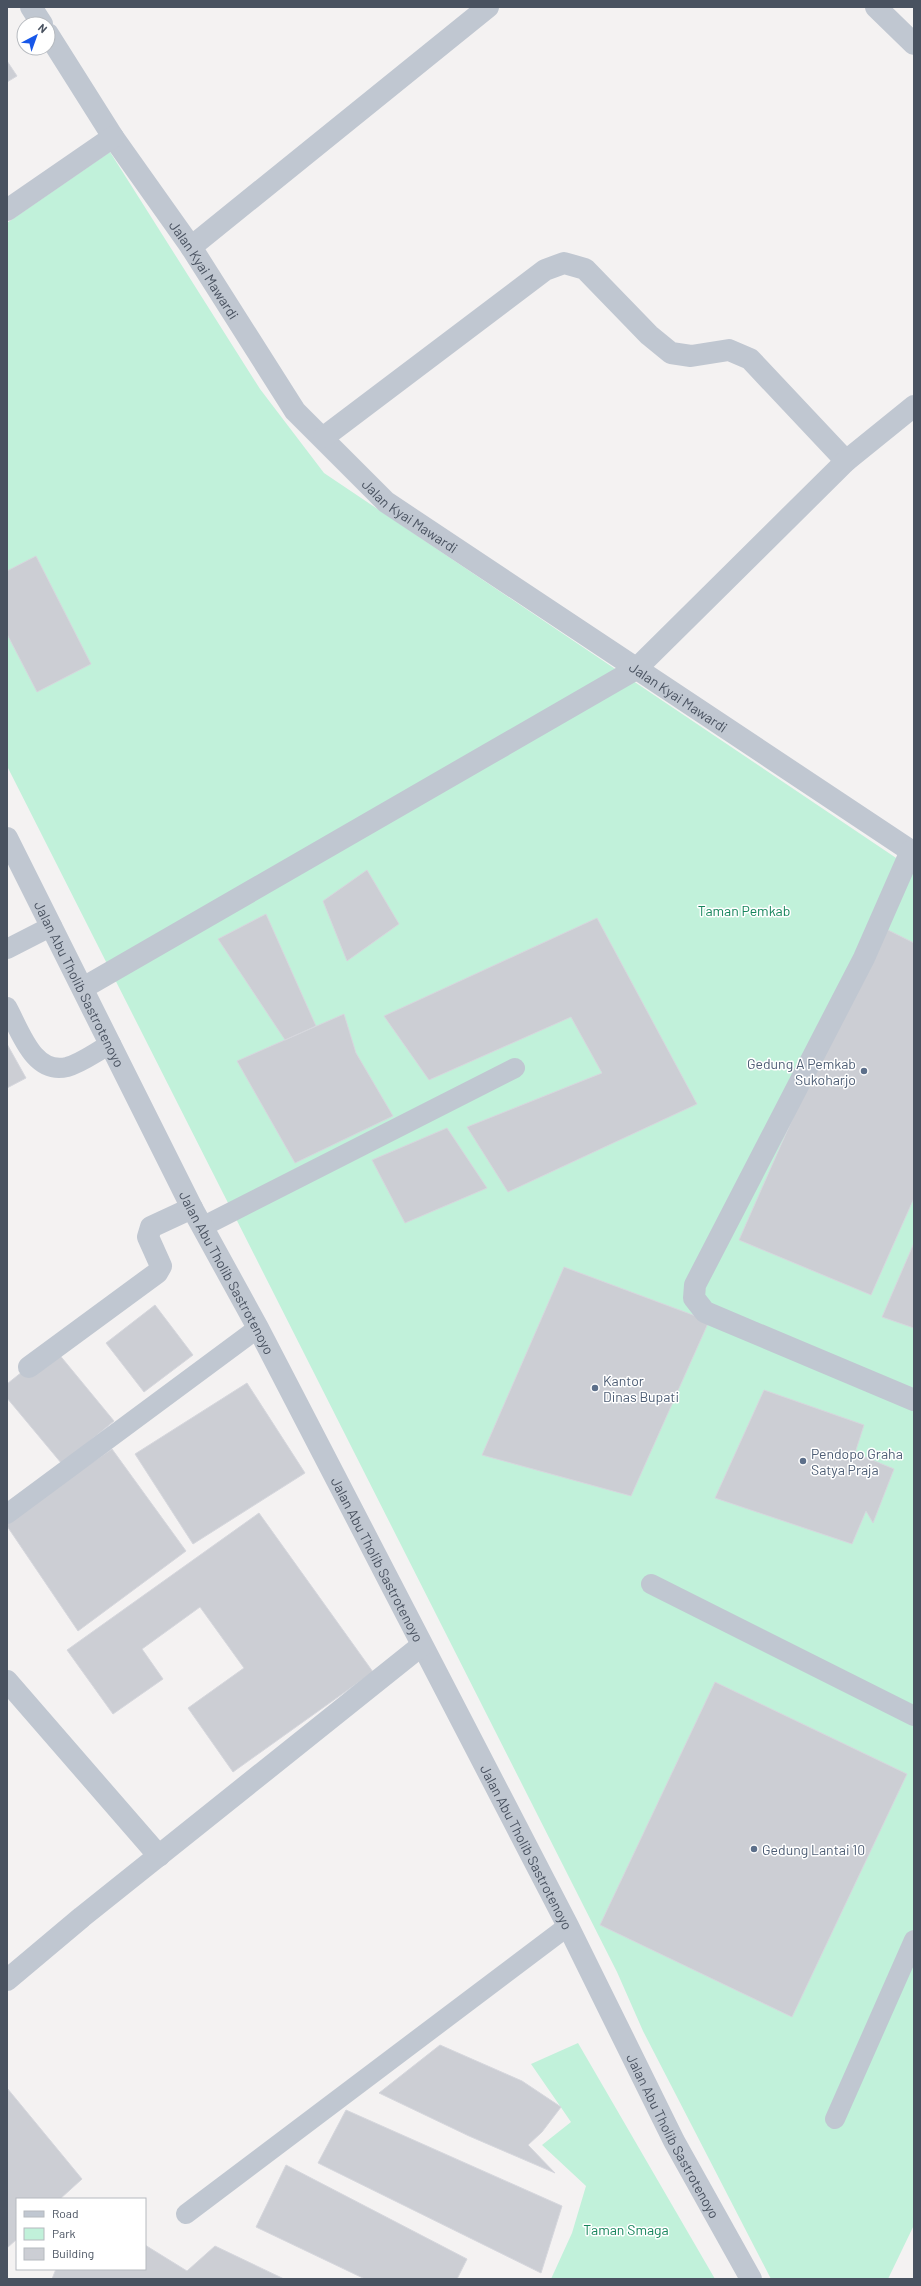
<svg xmlns="http://www.w3.org/2000/svg" width="921" height="2286" font-family="Barlow,sans-serif">
<style>
.green{fill:#c1f1da}
.building{fill:#ccced4;stroke:#d6d7dd}
.lines{fill:none;stroke-linecap:round;stroke-linejoin:round}
.service{stroke:#c0c7d1;stroke-width:20}
.minor{stroke:#c0c7d1;stroke-width:22}
.service-dot{fill:#5c6f8a;stroke:#fff;stroke-width:1.5}
.labels{text-anchor:middle;dominant-baseline:central;stroke-width:3;stroke-linejoin:round;paint-order:stroke}
.street-label{font-size:14px;fill:#495260;stroke:#fff}
.park-label{font-size:14px;fill:#16855c;stroke:#fff}
.service-label{font-size:14px;fill:#4e5e75;stroke:#fff;text-anchor:start}
</style>
<rect width="100%" height="100%" fill="#f4f2f2"/>
<path class="green" d="M 110,152 L 260,389 L 324,473 L 914,870 L 914,2225 L 888,2279 L 771,2279 L 643,2031 L 617,1972 L 7,766 L 7,223 Z
M 578,2043 L 715,2279 L 551,2279 L 572,2233 L 586,2186 L 542,2145 L 571,2122 L 531,2064 Z"/>
<path class="building" d="M 7,61 L 17,76 L 7,82 Z
M 36,556 L 91,664 L 37,692 L 7,634 L 7,571 Z
M 367,870 L 399,924 L 347,961 L 323,901 Z
M 266,914 L 316,1026 L 285,1040 L 218,939 Z
M 597,918 L 697,1104 L 508,1192 L 467,1127 L 602,1073 L 571,1017 L 429,1080 L 384,1016 Z
M 878,925 L 914,943 L 914,1198 L 871,1295 L 739,1240 Z
M 344,1014 L 356,1053 L 393,1116 L 295,1163 L 237,1061 Z
M 7,1044 L 26,1078 L 7,1088 Z
M 447,1128 L 487,1188 L 405,1223 L 372,1160 Z
M 914,1243 L 914,1328 L 882,1317 Z
M 564,1267 L 709,1321 L 631,1496 L 482,1455 Z
M 155,1305 L 193,1355 L 144,1392 L 106,1343 Z
M 53,1347 L 114,1421 L 62,1464 L 7,1398 L 7,1384 Z
M 247,1383 L 305,1473 L 193,1544 L 135,1454 Z
M 764,1390 L 864,1425 L 855,1453 L 894,1469 L 873,1523 L 866,1511 L 852,1544 L 715,1498 Z
M 112,1449 L 186,1551 L 78,1631 L 7,1526 L 7,1520 Z
M 259,1513 L 373,1672 L 233,1772 L 188,1708 L 244,1668 L 200,1607 L 142,1649 L 163,1679 L 113,1714 L 67,1650 Z
M 715,1682 L 907,1774 L 792,2017 L 600,1925 Z
M 440,2045 L 522,2081 L 561,2107 L 542,2132 L 528,2145 L 555,2173 L 469,2136 L 379,2093 Z
M 7,2088 L 82,2179 L 60,2199 L 17,2199 L 17,2239 L 7,2248 Z
M 346,2110 L 562,2206 L 541,2273 L 318,2163 Z
M 286,2165 L 467,2259 L 457,2279 L 365,2279 L 256,2227 Z
M 145,2245 L 187,2271 L 215,2246 L 284,2279 L 52,2279 L 56,2269 L 145,2269 Z"/>
<g class="lines">
<path class="service" d="M 7,949 L 52,926
M 7,1007 C 20,1030 33,1075 67,1067 C 82,1063 97,1051 111,1044
M 202,1227 L 515,1068
M 7,1514 L 258,1328
M 651,1584 L 914,1716
M 835,2119 L 914,1940
M 186,2214 L 568,1926"/>
<g class="minor">
<path d="M 31,7 L 42,24"/>
<path d="M 876,7 L 914,44"/>
<path id="s1" d="M 48,34 L 113,137 L 191,247 L 295,411 L 386,502 L 914,853"/>
<path d="M 7,210 L 113,137"/>
<path d="M 191,247 L 488,7"/>
<path d="M 324,437 L 545,270 L 564,263 L 585,269 L 649,335 L 671,353 L 691,356 L 729,350 L 750,359 L 846,461"/>
<path id="s2" d="M 7,838 L 192,1208 L 258,1328 L 568,1926 L 674,2141 L 751,2279"/>
<path d="M 911,851 L 864,958 L 695,1285 L 694,1298 L 705,1312 L 914,1400"/>
<path d="M 83,988 L 636,669 L 846,461 L 914,406"/>
<path d="M 29,1367 L 157,1273 L 161,1266 L 148,1237 L 151,1227 L 192,1208"/>
<path d="M 7,1681 L 159,1856"/>
<path d="M 7,1980 L 82,1917 L 421,1646"/>
</g>
</g>
<g class="service-dot">
<circle cx="864" cy="1071" r="4"/>
<circle cx="595" cy="1388" r="4"/>
<circle cx="803" cy="1461" r="4"/>
<circle cx="754" cy="1849" r="4"/>
</g>
<g class="labels">
<g class="street-label">
<text stroke="none"><textPath href="#s1" startOffset="283">Jalan Kyai Mawardi</textPath></text>
<text stroke="none"><textPath href="#s1" startOffset="607">Jalan Kyai Mawardi</textPath></text>
<text stroke="none"><textPath href="#s1" startOffset="931">Jalan Kyai Mawardi</textPath></text>
<text stroke="none"><textPath href="#s2" startOffset="163">Jalan Abu Tholib Sastrotenoyo</textPath></text>
<text stroke="none"><textPath href="#s2" startOffset="487">Jalan Abu Tholib Sastrotenoyo</textPath></text>
<text stroke="none"><textPath href="#s2" startOffset="811">Jalan Abu Tholib Sastrotenoyo</textPath></text>
<text stroke="none"><textPath href="#s2" startOffset="1135">Jalan Abu Tholib Sastrotenoyo</textPath></text>
<text stroke="none"><textPath href="#s2" startOffset="1459">Jalan Abu Tholib Sastrotenoyo</textPath></text>
</g>
<g class="park-label">
<text x="744" y="910">Taman Pemkab</text>
<text x="626" y="2229">Taman Smaga</text>
</g>
<g class="service-label">
<text x="856" y="1063" text-anchor="end">Gedung A Pemkab<tspan x="856" dy="16">Sukoharjo</tspan></text>
<text x="603" y="1380">Kantor<tspan x="603" dy="16">Dinas Bupati</tspan></text>
<text x="811" y="1453">Pendopo Graha<tspan x="811" dy="16">Satya Praja</tspan></text>
<text x="762" y="1849">Gedung Lantai 10</text>
</g>
</g>
<rect width="921" height="2286" fill="none" stroke="#495260" stroke-width="16"/>
<rect x="16" y="2198" width="130" height="72" fill="#ffffff" stroke="#b6babf"/>
<rect x="24" y="2211" width="20" height="6" fill="#c0c7d1" stroke="#b6babf"/>
<text x="52" y="2218" font-size="12" fill="#495260">Road</text>
<rect x="24" y="2228" width="20" height="12" fill="#c1f1da" stroke="#b6babf"/>
<text x="52" y="2238" font-size="12" fill="#495260">Park</text>
<rect x="24" y="2248" width="20" height="12" fill="#ccced4" stroke="#b6babf"/>
<text x="52" y="2258" font-size="12" fill="#495260">Building</text>
<g transform="translate(36 36) rotate(41)"><circle r="19" fill="#ffffff" stroke="#b6babf"/>
<path d="M0-3L7 15L0 10L-7 15Z" fill="#1757e9"/>
<text y="-6" font-size="11" font-weight="bold" text-anchor="middle" fill="#495260">N</text>
</g>
</svg>
